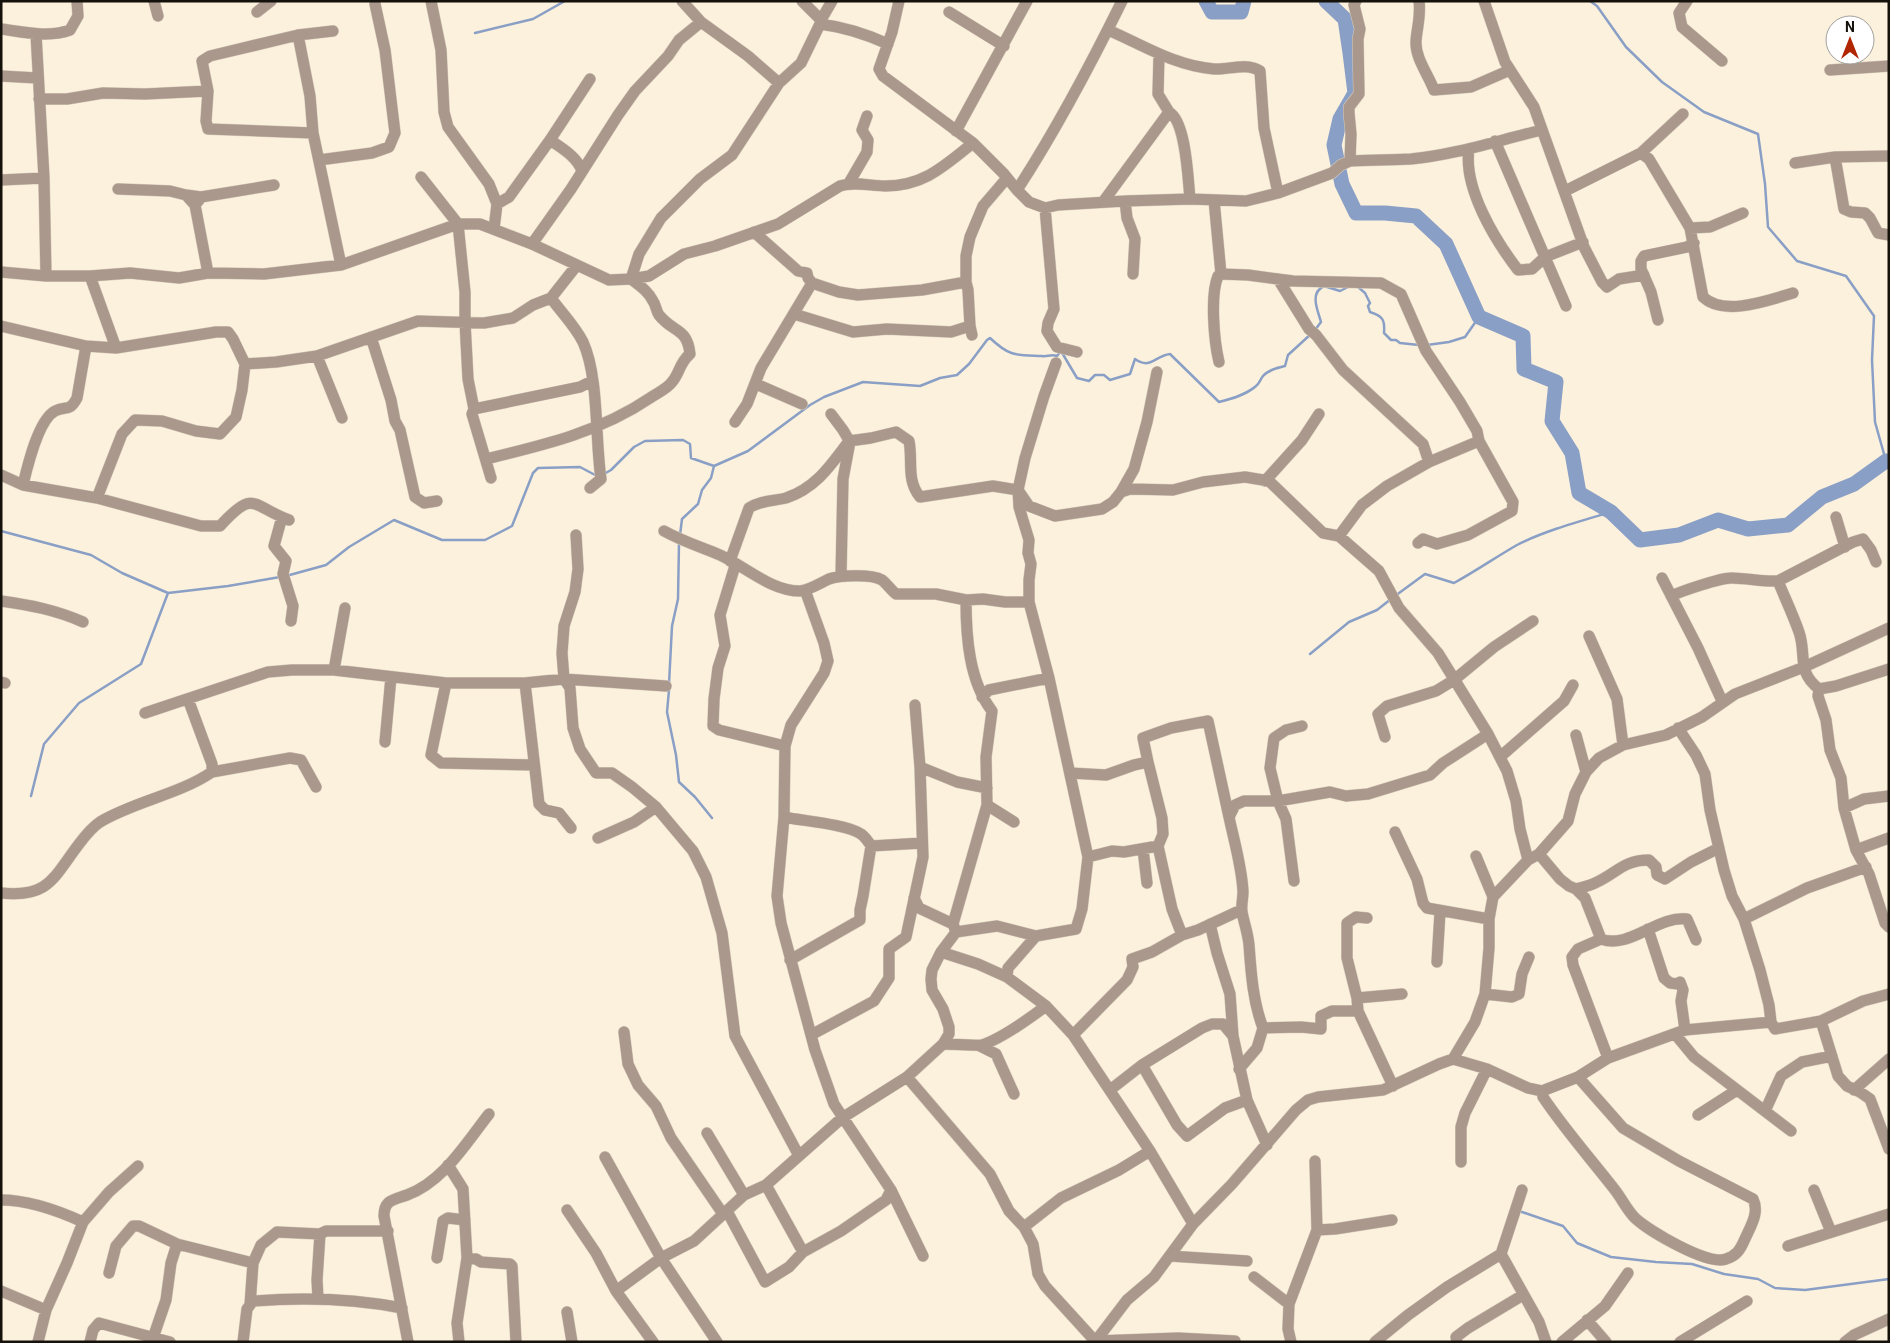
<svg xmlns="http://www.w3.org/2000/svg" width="1890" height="1343" font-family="Roboto,sans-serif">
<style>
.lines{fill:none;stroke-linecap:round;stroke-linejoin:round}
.stream{stroke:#8a9fc5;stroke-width:2.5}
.river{stroke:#8a9fc5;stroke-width:15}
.minor-casing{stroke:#d7cdbb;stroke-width:12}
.minor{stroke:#ab988d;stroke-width:11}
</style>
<rect width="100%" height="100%" fill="#fcf1dd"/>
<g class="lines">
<path class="stream" d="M 1590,1 L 1597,6 L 1626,47 L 1662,82 L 1704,112 L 1758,134 L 1765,184 L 1768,227 L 1797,261 L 1846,276 L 1874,316 L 1872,360 L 1875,422 L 1886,461
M 475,33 L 533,19 L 565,1
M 1358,287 L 1365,293 L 1370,303 L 1368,306 L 1370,312 C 1383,316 1385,320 1384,333 L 1391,340 L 1396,340 L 1400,343 L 1419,345
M 1315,330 L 1321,322 C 1318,311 1309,293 1324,286 L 1340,291 L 1348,287
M 1427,345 L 1449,342 L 1465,337 L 1479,317
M 604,474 L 611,470 L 634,447 L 645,441 L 683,440 L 690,444 L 691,458 L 714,466 L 748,451 L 810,405 L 824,397 L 863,382 L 920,386 L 940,378 L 957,375 L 969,364 L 987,340 L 990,338 C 1010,357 1016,355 1042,356 C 1047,357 1051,354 1057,356 L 1061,351 L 1077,378 L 1089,381 L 1095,375 L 1104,375 L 1110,380 L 1130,374 L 1135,359 C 1151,370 1154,356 1170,354 L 1219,402 C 1231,399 1246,395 1256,386 C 1259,384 1260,380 1263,376 C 1268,370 1277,368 1285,366 L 1288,355 L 1311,334
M 1,531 L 91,555 L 122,573 L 168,593 L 228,586 L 280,577
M 680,535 L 682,519 L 698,504 L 702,490 L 711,478 L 714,466
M 286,576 L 326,565 L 349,547 L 394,520 L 442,540 L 485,540 L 512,526 L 533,473 L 538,468 L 580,467 L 597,476
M 1395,596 L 1425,574 L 1454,583 C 1476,571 1496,557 1517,545 C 1544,531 1581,521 1611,512
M 1310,654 L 1349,622 L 1377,610 L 1391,599
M 669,684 L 672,626 L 678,599 L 679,543
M 669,690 L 667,712 L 676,755 L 679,782 L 695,797 L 712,818
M 31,796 L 44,744 L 79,703 L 141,664 L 168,593
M 1522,1212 L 1563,1226 L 1577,1243 L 1611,1257 L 1656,1262 L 1692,1264 L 1724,1274 L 1758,1279 L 1775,1288 L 1805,1290 L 1889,1279"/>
<path class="river" d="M 1206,1 L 1212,12 L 1241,12 L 1244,1
M 1326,1 L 1345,19 L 1350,53 L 1355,93 L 1340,119 L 1334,145 L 1342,184 L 1356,213 L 1385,213 L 1416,216 L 1446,244 L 1479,317 L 1523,336 L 1524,369 L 1556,382 L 1552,421 L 1572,453 L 1579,493 L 1611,512 L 1640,540 L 1679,535 L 1718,520 L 1748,529 L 1788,525 L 1822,497 L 1854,484 L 1886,461 L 1889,461"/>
<g class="minor-casing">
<path id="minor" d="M 154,1 L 158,16
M 431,1 L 441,50 L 444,112 L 448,127 L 489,184 L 497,204 L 494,229
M 682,1 L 701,22 L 748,56 L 779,83
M 899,1 L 892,32 L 879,69 L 883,76 L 973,143
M 1419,1 C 1421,16 1417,27 1416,41 C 1415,58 1428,74 1434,90 L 1471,87 L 1510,70
M 1484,1 L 1505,62 L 1534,107 L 1584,247 L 1602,282 L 1607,287 L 1619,279 L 1644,275
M 1687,1 L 1679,13 L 1682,27 L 1722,61
M 257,12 L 271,1
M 949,12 L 1004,46
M 821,20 L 832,1
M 820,24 C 844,27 866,34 888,44
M 1,29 C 23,32 49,38 70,30 L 78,16 L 77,1
M 1108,30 C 1143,45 1175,66 1214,69 C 1229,70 1246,62 1260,71 L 1264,128 L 1278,193
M 36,34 L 44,178 L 46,276
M 298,35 L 310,96 L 313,133 L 341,265
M 1830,70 L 1889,66
M 1,76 L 37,78
M 39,99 L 67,99 L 103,93 L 145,94 L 208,91
M 1169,112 C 1186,121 1188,179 1190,199
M 956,131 L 1027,1
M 313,133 L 208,129 L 206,121 L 208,91 L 202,61 L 210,56 L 298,35 L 333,31
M 550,140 C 562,148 577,157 582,171
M 1495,141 L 1566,306
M 1469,149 C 1463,188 1495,240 1518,270 L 1532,269 L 1545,257 L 1583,242
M 1641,153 L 1649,159 L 1690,228 L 1703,297 C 1724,317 1769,300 1793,293
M 1835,157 L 1844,209 L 1851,212 L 1865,213 L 1870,218 L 1878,233 L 1889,235
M 319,160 L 372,153 L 389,147 L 395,133 L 385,50 L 375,4
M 1350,161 L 1351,134 L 1349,113 L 1349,107 L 1359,94 L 1358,39 L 1360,29 L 1354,5 L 1356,1
M 1795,163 L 1835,157 L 1889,156
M 421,177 L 458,224 L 465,292 L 465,322 L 468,379 L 474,409 L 472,414 L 491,478
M 1,180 L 44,178
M 849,183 L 867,152 L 868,140 L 862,130 L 867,116
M 118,189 L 170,191 L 186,195 L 195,205
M 1017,190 L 1029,202 L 1045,208 L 1058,205 L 1125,201 L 1190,199 L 1246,201 L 1278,193 L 1332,173 L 1341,165 L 1350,161 C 1370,160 1391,160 1411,159 C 1455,155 1499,140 1542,130
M 1565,191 L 1641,153 L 1683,114
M 186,195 L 201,197 L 274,185
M 200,199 L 195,205 L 208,273
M 1214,200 L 1221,274 L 1218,276 C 1210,295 1214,341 1219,362
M 1125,201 L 1127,218 L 1135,239 L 1133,274
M 1103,202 L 1169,112 L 1158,94 L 1159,55
M 497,204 L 509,197 L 550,140 L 590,79
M 1045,208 L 1054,309 L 1048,323 L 1047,331 L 1057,347 L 1077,352
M 1690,228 L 1710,227 L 1743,213
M 532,244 L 571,189 L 618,115 L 635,91 L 668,56 L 679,40 L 701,22
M 1,272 L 46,276 L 90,276 L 130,273 L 179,278 L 208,273 L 264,274 L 341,265 L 458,224 L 480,224 L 532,244 L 609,280 L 631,279 L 649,276 L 684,254 L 715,246 L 778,224 L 840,186 C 854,181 870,186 885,186 C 924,186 944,166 973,143 L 1004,174 L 1017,190 C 1056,130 1090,66 1122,1
M 1221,274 L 1248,275 L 1293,281 L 1381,283 L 1401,294 L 1426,351 L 1460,402 L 1477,431 L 1479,441 L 1513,502 L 1512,511 L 1468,535 L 1437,544 L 1423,539 L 1418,543
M 90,276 L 116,348
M 1278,279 L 1309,329 L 1316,335 L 1343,370 L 1423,444 L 1429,462
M 812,283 L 839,292 L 858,295 L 922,290 L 966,282
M 551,298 C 561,312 575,326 583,342 C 599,377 595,439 601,479 L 590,488
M 794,314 L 853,332 L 887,329 L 951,332 L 970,326
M 1658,320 L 1651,292 L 1641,269 L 1641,261 L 1644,256 L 1687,247 L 1694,243
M 1,326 L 86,346 L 116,348 L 216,332 L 228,332 L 233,339 L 245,364 L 242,390 L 236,417 L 220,434 L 196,431 L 162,421 L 135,420 L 122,434 L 97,498
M 972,335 L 970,326 L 968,290 L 966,282 L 966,256 L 970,237 L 983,206 L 1007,178
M 371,337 L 391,400 L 395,421 L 400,430 L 415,497 L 424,503 L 437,501
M 317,356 L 342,418
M 245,364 L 276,362 L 317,356 L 418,321 L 484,323 L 513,318 L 533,305 L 551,298 L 577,265
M 756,384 L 802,404
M 474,409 L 580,387 L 592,381
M 831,414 L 843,430 L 850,442 L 843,479 L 841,576
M 735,422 L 747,404 L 761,368 L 812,283 L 808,278 L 807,273 L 798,271 L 754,232
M 486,459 C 544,445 600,432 650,398 C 657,393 667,389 672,382 C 680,373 679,363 690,354 C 687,327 673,333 659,315 C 656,311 656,305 653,301 C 648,291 640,286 631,279 L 639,254 L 661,218 L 700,179 L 732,155 L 779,83 L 801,63 L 820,24 L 821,20 L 802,1
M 1,475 L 23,485 L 97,498 L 201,526 L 220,526 C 255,488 251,506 289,520
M 1265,481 L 1302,440 L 1319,414
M 23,485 C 27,468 38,420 55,411 C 66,405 69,413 77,398 L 86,346
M 1121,492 L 1134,469 L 1147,422 L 1157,372
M 282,517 L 274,546 L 286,561 L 283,574 L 293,606 L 291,621
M 1836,517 L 1845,547
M 664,531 C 682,541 701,547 720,555 C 746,567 771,591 800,591 C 810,590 820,583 829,579 C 840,575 872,574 882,580 C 887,584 891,590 896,594 L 936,594 L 966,600 L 983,599 L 1005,602 L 1029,602
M 576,535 L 578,569 L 575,592 L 564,626 L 562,653 L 564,679 L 570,688 L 573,728 L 580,749 L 596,773 L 612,773 L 632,787 L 656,807 L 693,851 L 706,877 L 722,933 L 735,1036 L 799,1156
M 1339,536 L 1362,505 L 1387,486 L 1429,462 L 1479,441
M 730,561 L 749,508 C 759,501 773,501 786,498 C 816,488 831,465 849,441 L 871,438 L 896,432 L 909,441 C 913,461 906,480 920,497 L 993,486 L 1018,490 L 1029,506 L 1055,516 L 1102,509 L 1113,502 L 1121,492 L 1130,489 L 1173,490 L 1203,482 L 1245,477 L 1269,481 L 1323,533 L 1339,536 L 1379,571 L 1399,608 L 1438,653 L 1488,734 L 1507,771 L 1516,801 L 1520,829 L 1528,860
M 737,565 L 734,569 L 720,615 L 725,646 L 718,668 L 714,699 L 713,726 L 719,730 L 785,746
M 1662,578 L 1698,648 L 1722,701
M 1778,581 L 1853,542 L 1863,539 L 1871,550 L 1876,562
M 805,590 L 824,643 L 828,661 L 824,673 L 791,725 L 785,746 L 784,817 L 777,896 L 781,923 L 815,1050 L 834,1104 L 891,1190 L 923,1256
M 1671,596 C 1682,591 1720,578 1731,578 C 1747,578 1762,582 1778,581 C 1785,598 1793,615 1799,632 C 1807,655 1796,671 1819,689 L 1836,686 L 1889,669
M 1,601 C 30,605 56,610 83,622
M 1589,636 L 1617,699 L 1623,745
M 334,670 L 345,608
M 1,682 L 5,683
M 446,683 L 431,755 L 441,763 L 534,765
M 525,683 L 539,804 L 545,810 L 559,813 L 571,828
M 1819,689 L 1818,696 L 1826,720 L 1830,750 L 1841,778 L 1844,808 L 1856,850 L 1869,874 L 1885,923 L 1889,927
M 982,697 L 989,690 L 1049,678
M 145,713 L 268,672 L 292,670 L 334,670 L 446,683 L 525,683 L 564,679 L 666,686
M 1678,728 L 1696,755 L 1705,774 L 1710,810 L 1724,870 L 1732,896 L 1744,919 L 1760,970 L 1769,1005 L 1771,1022
M 1576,735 L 1586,772
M 1385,737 L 1378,714 L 1387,706 L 1436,691 L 1454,680 L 1494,647 L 1533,621
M 385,742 L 391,677
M 1500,757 L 1564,701 L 1573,685
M 1148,762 L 1162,818 L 1163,834 L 1158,846 L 1172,909 L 1182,935 L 1198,930 L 1241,910
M 920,767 L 957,782 L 987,788
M 212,772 L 290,758 L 301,760 L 316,787
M 1070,773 L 1106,775 L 1134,765 L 1148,762 L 1143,738 L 1171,728 L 1208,721 L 1229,817
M 987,805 L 1014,822
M 1844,808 L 1864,799 L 1889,796
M 784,817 C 803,821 846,824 861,834 C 865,837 868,841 871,846 L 922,843
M 1395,832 L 1417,879 L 1423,903 L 1427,908 L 1489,919
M 598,838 L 634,822 L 656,807
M 1143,849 L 1147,883
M 1856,850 L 1889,838
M 1539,854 L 1560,879 L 1569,886 L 1576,889 L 1585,898 L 1601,939 C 1629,950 1658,915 1687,919 L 1696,940
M 1476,856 L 1493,897
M 1088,857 L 1112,851 L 1124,852 L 1158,846
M 1294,881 L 1286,819 L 1278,801 L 1270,768 L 1274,738 L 1286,730 L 1302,726
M 1576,889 C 1583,887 1589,886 1595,883 C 1616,874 1623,860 1649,860 L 1656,867 L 1657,875 L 1665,879 L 1691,862 L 1719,848
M 1,893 C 49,898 53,878 79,844 C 85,836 91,828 100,822 C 135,801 178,795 212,772 L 212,764 L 188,699
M 914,898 L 919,908 L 953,924
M 1744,919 L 1807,888 L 1866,867
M 1210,924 L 1217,953 L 1230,994 L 1233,1036 L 1247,1100 L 1267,1145
M 1648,929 L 1664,978 L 1670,983 L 1678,984 L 1680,982 L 1683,990 L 1681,1001 L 1685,1030
M 956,932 L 997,926 L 1036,936 L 1076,929 L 1082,909 L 1088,857 L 1049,678 L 1029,602 L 1029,580 L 1031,564 L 1028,553 L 1029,540 L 1019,507 L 1018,490 L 1025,458 L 1044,396 L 1056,363
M 1036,936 L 1008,968 L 1007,977 L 1046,1006 L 1073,1035 L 1150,1151 L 1193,1224
M 1601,939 L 1578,949 L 1572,957 L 1573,965 L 1608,1058
M 941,952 L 978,964 L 1007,977
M 790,960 L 860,920 L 860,910 L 863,896 L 871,846
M 1437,962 L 1440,912
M 1485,994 L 1512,997 L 1519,994 L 1522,974 L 1529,957
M 1357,998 L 1402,994
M 1358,1011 L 1357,998 L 1347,958 L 1347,923 L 1356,917 L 1367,918
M 1821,1021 L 1838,1076 L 1847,1086 L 1860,1092 L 1870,1099 L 1889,1149
M 1263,1028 C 1253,1002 1251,973 1249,945 C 1248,933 1244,923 1242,912 C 1241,905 1243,899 1243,892 C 1242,867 1234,841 1229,817 L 1235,805 L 1244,801 L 1278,801 L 1330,792 L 1346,796 L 1368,794 L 1430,775 L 1443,763 L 1488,734
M 624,1032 L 628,1064 L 638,1085 L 656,1106 L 671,1138 L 723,1214
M 1675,1034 L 1694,1057 L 1791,1131
M 811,1035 L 874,1001 L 889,978 L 889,949 L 906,937 L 923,857 L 920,767 L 915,705
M 1073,1035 L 1127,980 L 1133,967 L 1132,959 L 1152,952 L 1182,935
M 943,1044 C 951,1044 978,1046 982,1045 C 1000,1039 1030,1018 1046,1006
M 980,1046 L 996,1054 L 1014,1094
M 1453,1059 L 1475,1022 L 1485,994 L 1489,948 L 1489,919 L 1493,897 L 1528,860 L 1539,854 L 1568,821 L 1575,794 L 1586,772 L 1599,758 L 1623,745 L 1666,735 L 1702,717 L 1735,694 L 1804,667 L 1889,628
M 1142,1065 L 1177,1125 L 1187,1136 L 1225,1108 L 1247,1100
M 1239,1069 L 1257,1048 L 1263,1028 L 1301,1027 L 1321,1029 L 1321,1016 L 1332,1011 L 1358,1011 L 1393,1086
M 907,1077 L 990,1174 L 1009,1211 L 1024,1227 L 1033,1244 L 1038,1274 L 1045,1286 L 1095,1341 L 1178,1338 L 1235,1341
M 1110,1090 L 1142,1065 L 1202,1028 L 1212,1024 L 1223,1024 L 1233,1036
M 1854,1090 L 1889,1059
M 1542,1091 L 1543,1097 C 1565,1130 1591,1159 1615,1190 C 1622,1199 1627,1210 1635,1218 C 1649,1231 1708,1266 1726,1259 C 1736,1256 1740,1250 1744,1241 C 1750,1227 1760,1213 1753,1199 L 1679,1161 L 1623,1128 L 1578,1077
M 1765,1111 L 1781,1076 L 1802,1062 L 1832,1056
M 1698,1115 L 1737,1090
M 707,1133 L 744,1195
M 605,1157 L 661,1258 L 717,1342
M 1461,1162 L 1461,1127 L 1465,1113 L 1487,1069
M 448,1165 L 463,1189 L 467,1258 L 457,1323 L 459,1342
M 766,1185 L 803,1252
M 1814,1190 L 1831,1232
M 1,1200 C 28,1200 59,1211 83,1222
M 567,1210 L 596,1253 L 616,1291 L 653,1342
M 727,1211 L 765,1282 L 789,1267 L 803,1252 L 841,1231 L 886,1200 L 891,1190
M 1024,1227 L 1061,1198 L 1119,1170 L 1150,1151
M 1317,1230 L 1335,1229 L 1392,1220
M 1788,1246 L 1889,1214
M 1501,1254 L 1539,1322 L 1546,1342
M 1170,1256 L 1247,1261
M 437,1258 L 443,1221 L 448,1218 L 465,1220
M 467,1258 L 476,1259 L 481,1262 L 510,1264 L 512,1266 L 516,1342
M 109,1273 L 116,1246 L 133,1226 L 139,1226 L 177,1244 L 253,1263
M 1254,1277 L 1289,1304
M 1,1291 L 46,1310
M 616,1291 L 661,1258 L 694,1241 L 744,1195 L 766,1185 L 842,1118 L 907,1077 L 943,1044 L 949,1034 L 949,1027 L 943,1009 L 932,990 L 931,979 L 932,970 L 941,952 L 956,932 L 953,924 L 987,805 L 986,757 L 992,711 C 969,681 966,637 966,600
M 318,1298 L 317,1280 L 320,1234
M 250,1305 L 253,1301 C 305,1297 351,1298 402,1308
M 567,1312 L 572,1342
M 1587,1320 L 1606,1342
M 153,1338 L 166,1300 L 171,1263 L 177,1244
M 38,1342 L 46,1310 L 67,1263 L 83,1222 L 109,1192 L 138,1166
M 90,1342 L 93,1330 L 99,1323 L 170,1342
M 243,1342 L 247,1309 L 250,1305 L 253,1263 L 261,1245 L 277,1232 L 320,1234 L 326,1231 L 388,1231
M 408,1342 L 384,1216 C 384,1200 393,1200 407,1195 C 443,1182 466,1143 489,1114
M 1095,1342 L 1127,1300 L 1154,1277 L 1193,1224 L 1232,1184 L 1296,1110 L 1308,1100 L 1318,1097 L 1383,1090 L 1439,1064 L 1453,1059 L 1487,1069 L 1528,1088 L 1542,1091 L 1578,1077 L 1608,1058 L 1685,1030 L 1771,1022 L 1775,1029 L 1821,1021 L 1863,1001 L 1889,994
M 1291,1342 L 1288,1329 L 1289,1304 L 1317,1230 L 1315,1161
M 1375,1342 L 1408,1315 L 1447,1287 L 1501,1254 L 1522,1190
M 1457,1342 L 1456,1337 L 1468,1328 L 1523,1295
M 1562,1342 L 1605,1306 L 1628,1273
M 1680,1342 L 1747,1301
M 1845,1342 L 1854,1335 L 1889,1319"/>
</g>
<use href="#minor" class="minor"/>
</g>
<rect width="1890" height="1343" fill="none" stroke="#15110b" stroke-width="5"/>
<g transform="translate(1850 40)"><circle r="24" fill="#ffffff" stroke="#a1a09d"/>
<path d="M0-4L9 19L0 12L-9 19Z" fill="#b12500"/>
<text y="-8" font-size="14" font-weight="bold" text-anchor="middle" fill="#15110b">N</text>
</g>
</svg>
